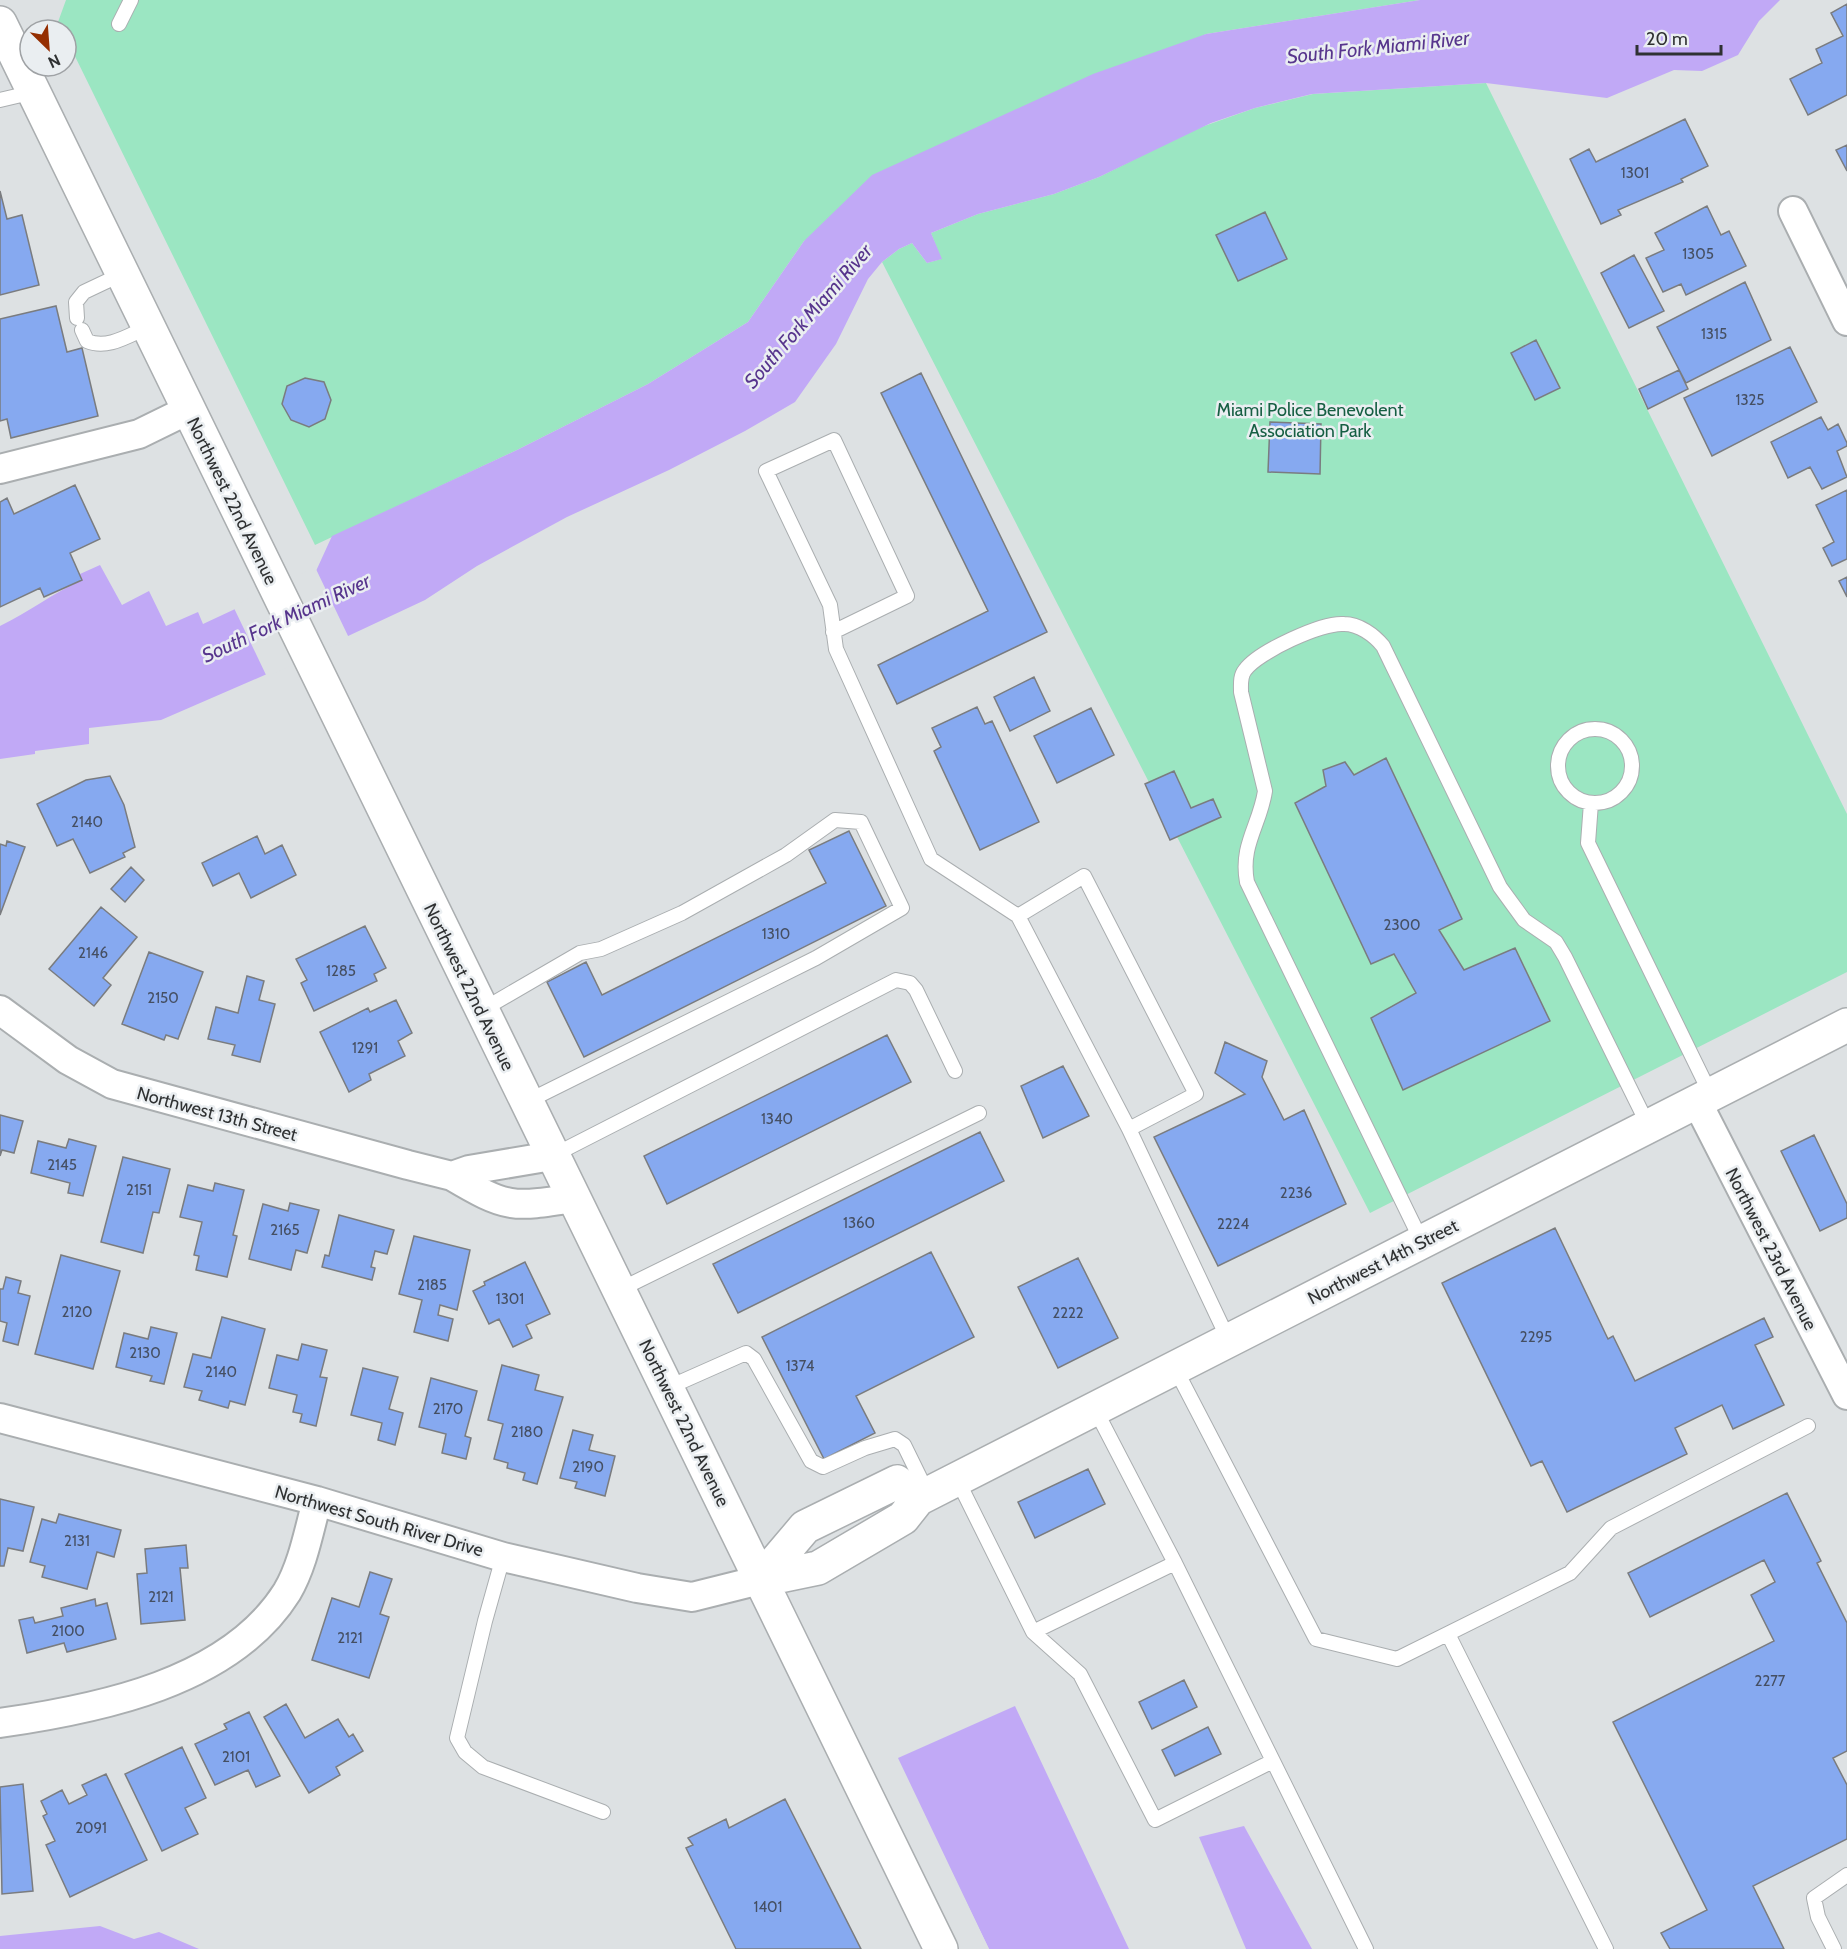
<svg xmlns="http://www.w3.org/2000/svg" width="1847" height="1949" font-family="Cabin,sans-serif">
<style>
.green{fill:#9be6c2}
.water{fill:#c1a9f6}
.pier{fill:#dde1e3}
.building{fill:#86a9f0;stroke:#7a7c7f;stroke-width:1.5}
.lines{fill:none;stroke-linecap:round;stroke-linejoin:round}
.lane-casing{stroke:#aaaeb0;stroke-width:16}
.street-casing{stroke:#aaaeb0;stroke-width:32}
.secondary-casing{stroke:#aaaeb0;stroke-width:36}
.lane{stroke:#fff;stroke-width:14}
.street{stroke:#fff;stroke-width:28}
.secondary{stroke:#fff;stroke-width:33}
.labels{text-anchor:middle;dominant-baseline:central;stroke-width:5;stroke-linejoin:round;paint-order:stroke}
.number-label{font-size:15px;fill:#454f62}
.park-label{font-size:18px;fill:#165f43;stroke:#eaeef1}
.street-label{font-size:18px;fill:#2f3132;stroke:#eaeef1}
.water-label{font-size:20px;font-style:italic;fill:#57358d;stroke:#eaeef1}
</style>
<rect width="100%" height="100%" fill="#dde1e3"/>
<path class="green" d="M 66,0 L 1420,0 L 1206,34 L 804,241 L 748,322 L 648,384 L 517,450 L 315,545 L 66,38 L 66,30 L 62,30 L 58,22 Z
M 1486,83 L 1847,814 L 1847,972 L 1370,1213 L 882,262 L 899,249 L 912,243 L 927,263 L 941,259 L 931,233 L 978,214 L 1054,194 L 1099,177 L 1193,130 L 1255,108 L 1313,94 Z"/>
<path class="water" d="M 1420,0 L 1780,0 L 1759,21 L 1738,55 L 1702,71 L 1674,70 L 1607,98 L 1486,83 L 1312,94 L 1255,108 L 1211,123 L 1099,177 L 1054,194 L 978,214 L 931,233 L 942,259 L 927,263 L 912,243 L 899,249 L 882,262 L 868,279 L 836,344 L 795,402 L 745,431 L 669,470 L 567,517 L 477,566 L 425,600 L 267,674 L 161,720 L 89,728 L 89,744 L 35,751 L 35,754 L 0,759 L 0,626 C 29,612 53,593 82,580 L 80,574 L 100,565 L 122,605 L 149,591 L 166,626 L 198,612 L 203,624 L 316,571 L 332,536 L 517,450 L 648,384 L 748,322 L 804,241 L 872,175 L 1093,74 L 1206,34 Z
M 1015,1706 L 1129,1949 L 989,1949 L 898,1758 Z
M 1244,1826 L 1312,1949 L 1246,1949 L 1199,1837 Z
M 100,1926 L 134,1939 L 159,1932 L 199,1949 L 0,1949 L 0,1936 Z"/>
<path class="pier" d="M 315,567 L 349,638 L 267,677 L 233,606 Z
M 900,1766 L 989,1949 L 986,1949 Z"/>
<path class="building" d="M 1847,4 L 1847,95 L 1808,115 L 1790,79 L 1822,63 L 1816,49 L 1843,36 L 1831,13 Z
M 1685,119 L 1708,166 L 1681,179 L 1683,182 L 1618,210 L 1621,215 L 1601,224 L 1570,159 L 1589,149 L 1596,162 Z
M 1847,145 L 1847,171 L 1836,150 Z
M 0,191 L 7,219 L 22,215 L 39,285 L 0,295 Z
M 1707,206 L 1721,235 L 1729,231 L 1746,266 L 1686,295 L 1681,284 L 1663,292 L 1646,258 L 1664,250 L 1655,233 Z
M 1265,212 L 1287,259 L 1238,281 L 1216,235 Z
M 1634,255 L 1664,311 L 1629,328 L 1601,273 Z
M 1745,282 L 1771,340 L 1686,383 L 1657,327 Z
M 56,306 L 67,352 L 82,348 L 98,416 L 11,438 L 7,419 L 0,421 L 0,319 Z
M 1536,340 L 1560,388 L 1535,400 L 1511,353 Z
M 1790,347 L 1817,402 L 1712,456 L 1684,398 Z
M 1679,370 L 1688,389 L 1648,409 L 1639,389 Z
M 921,373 L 1047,632 L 897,704 L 878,665 L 988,611 L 881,393 Z
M 305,378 L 324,382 L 331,400 L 325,419 L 309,427 L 291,420 L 282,404 L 287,386 Z
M 1821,417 L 1828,430 L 1838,424 L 1847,443 L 1847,446 L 1837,451 L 1847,477 L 1822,489 L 1810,467 L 1788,478 L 1771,442 Z
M 1270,422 L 1321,424 L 1320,474 L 1268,472 Z
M 75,485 L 100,539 L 70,553 L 82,580 L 44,597 L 40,588 L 0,607 L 0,502 L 7,498 L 14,514 Z
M 1847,490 L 1847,559 L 1832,566 L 1823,548 L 1834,542 L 1816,505 Z
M 1847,577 L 1847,597 L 1839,581 Z
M 1034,677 L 1050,711 L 1010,731 L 994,697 Z
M 977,707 L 985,724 L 992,721 L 1039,822 L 980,850 L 934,751 L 941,747 L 932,728 Z
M 1091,708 L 1114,755 L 1057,783 L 1034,736 Z
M 1386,758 L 1462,919 L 1439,930 L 1464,970 L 1515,948 L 1550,1021 L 1403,1090 L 1371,1018 L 1416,993 L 1394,954 L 1371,964 L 1295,803 L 1326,786 L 1323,770 L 1345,762 L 1354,775 Z
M 1174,771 L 1191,808 L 1213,799 L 1221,817 L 1170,840 L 1145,784 Z
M 110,776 L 124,805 L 135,847 L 123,853 L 125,857 L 90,873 L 73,839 L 57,846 L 37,804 L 86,780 Z
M 849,831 L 886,906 L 584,1057 L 547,982 L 586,962 L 602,995 L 826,883 L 809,850 Z
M 257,836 L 265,854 L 282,845 L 296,875 L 251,898 L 239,873 L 213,886 L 202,863 Z
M 7,841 L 25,847 L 0,915 L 0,844 L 6,846 Z
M 131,867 L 144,880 L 125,902 L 111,889 Z
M 101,907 L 137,937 L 103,978 L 111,985 L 94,1006 L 49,969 Z
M 365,926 L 386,968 L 374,974 L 377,981 L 314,1011 L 301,983 L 307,980 L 296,959 Z
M 149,952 L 203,972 L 178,1039 L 166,1035 L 164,1040 L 122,1024 Z
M 247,976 L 264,981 L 259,1000 L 275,1004 L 260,1062 L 232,1055 L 235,1045 L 208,1039 L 216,1007 L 238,1013 Z
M 396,1000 L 412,1033 L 398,1041 L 405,1056 L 369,1074 L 371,1080 L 349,1092 L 320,1032 L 368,1008 L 370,1012 Z
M 887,1035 L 911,1082 L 667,1204 L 644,1156 Z
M 1225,1042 L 1267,1061 L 1262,1077 L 1284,1120 L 1304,1110 L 1346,1204 L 1218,1266 L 1154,1137 L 1245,1094 L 1215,1073 Z
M 1063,1066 L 1089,1116 L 1043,1138 L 1021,1086 Z
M 0,1115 L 23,1121 L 14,1153 L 2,1150 L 0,1156 Z
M 980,1132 L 1004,1181 L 738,1313 L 713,1264 Z
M 1814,1135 L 1847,1204 L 1847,1218 L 1820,1231 L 1781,1151 Z
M 69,1139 L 96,1146 L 83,1196 L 68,1193 L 70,1183 L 31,1173 L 38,1141 L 66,1148 Z
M 123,1157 L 170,1169 L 159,1213 L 153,1212 L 143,1253 L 101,1242 Z
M 215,1183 L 244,1190 L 233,1235 L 237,1236 L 227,1277 L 196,1270 L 199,1256 L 194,1255 L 202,1222 L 180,1217 L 188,1185 L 213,1191 Z
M 290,1203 L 319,1210 L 307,1253 L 296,1250 L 291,1270 L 249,1259 L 263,1204 L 288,1211 Z
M 339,1215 L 394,1230 L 387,1254 L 375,1251 L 371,1267 L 375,1268 L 372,1280 L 322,1267 L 325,1255 L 329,1256 Z
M 1555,1228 L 1608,1339 L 1613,1336 L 1635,1381 L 1764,1318 L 1773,1337 L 1755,1345 L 1784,1405 L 1733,1429 L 1722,1405 L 1675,1428 L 1687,1454 L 1567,1512 L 1542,1461 L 1531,1466 L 1442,1283 Z
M 414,1236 L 470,1250 L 457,1310 L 440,1305 L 438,1315 L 453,1319 L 448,1341 L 414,1332 L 422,1300 L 399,1294 Z
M 931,1252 L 974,1337 L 856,1396 L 875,1433 L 824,1459 L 762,1337 Z
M 61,1255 L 120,1271 L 93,1369 L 35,1354 Z
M 1078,1258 L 1118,1338 L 1058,1368 L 1018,1287 Z
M 525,1262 L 550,1314 L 526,1325 L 532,1338 L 513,1347 L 499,1319 L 489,1324 L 473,1291 L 485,1285 L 484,1282 Z
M 6,1277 L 21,1281 L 18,1293 L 30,1296 L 18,1345 L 3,1341 L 7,1323 L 0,1321 L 0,1289 L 3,1289 Z
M 222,1317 L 265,1329 L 245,1405 L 230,1401 L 228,1408 L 199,1400 L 202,1391 L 184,1387 L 193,1354 L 211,1358 Z
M 151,1327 L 177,1333 L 164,1384 L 150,1381 L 152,1376 L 116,1367 L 124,1333 L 148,1339 Z
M 302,1344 L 327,1350 L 320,1377 L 327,1378 L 316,1426 L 300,1422 L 302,1414 L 293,1412 L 297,1395 L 269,1388 L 277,1355 L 298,1360 Z
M 502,1365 L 539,1375 L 535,1390 L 563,1397 L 537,1484 L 523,1480 L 525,1473 L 507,1468 L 508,1463 L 494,1459 L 503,1424 L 488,1420 Z
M 363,1368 L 398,1377 L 389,1409 L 403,1413 L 395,1445 L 378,1440 L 382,1423 L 351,1415 Z
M 431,1378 L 477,1391 L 465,1436 L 471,1438 L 466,1459 L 442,1453 L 446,1434 L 419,1427 Z
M 573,1430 L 593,1435 L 589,1450 L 615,1456 L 605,1496 L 575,1488 L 577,1482 L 560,1478 Z
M 1088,1469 L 1105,1504 L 1035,1538 L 1018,1502 Z
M 1787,1493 L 1821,1561 L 1817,1563 L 1847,1623 L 1847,1751 L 1833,1758 L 1847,1785 L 1847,1839 L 1753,1886 L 1784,1949 L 1670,1949 L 1661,1933 L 1707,1910 L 1613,1722 L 1774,1641 L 1751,1595 L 1775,1582 L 1764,1560 L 1650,1617 L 1628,1573 Z
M 0,1499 L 34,1507 L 23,1551 L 8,1548 L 4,1566 L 0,1566 Z
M 59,1514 L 121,1530 L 114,1557 L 97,1552 L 87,1589 L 42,1577 L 45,1566 L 30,1562 L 42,1519 L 56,1523 Z
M 186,1545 L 188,1568 L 180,1568 L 185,1620 L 141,1624 L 137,1574 L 147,1573 L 145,1549 Z
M 370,1572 L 392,1579 L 380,1614 L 389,1617 L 369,1678 L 312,1660 L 332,1598 L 359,1607 Z
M 95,1599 L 96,1606 L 107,1603 L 116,1639 L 67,1652 L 64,1643 L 27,1653 L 19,1620 L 33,1617 L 35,1623 L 63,1616 L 61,1608 Z
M 1184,1680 L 1197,1707 L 1152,1729 L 1139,1702 Z
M 286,1704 L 305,1738 L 338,1719 L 349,1737 L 353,1734 L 363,1751 L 336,1767 L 340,1775 L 309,1793 L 264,1717 Z
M 249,1712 L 280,1776 L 256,1787 L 248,1770 L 215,1785 L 195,1744 L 227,1729 L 224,1724 Z
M 1208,1727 L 1221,1754 L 1175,1776 L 1162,1750 Z
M 182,1747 L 206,1798 L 185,1808 L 198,1834 L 162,1851 L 125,1774 Z
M 106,1774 L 147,1860 L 70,1897 L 46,1845 L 55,1841 L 43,1816 L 47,1814 L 41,1801 L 62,1790 L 69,1804 L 87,1795 L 82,1785 Z
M 23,1784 L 33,1891 L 2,1894 L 0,1787 Z
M 785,1799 L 861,1949 L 736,1949 L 686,1848 L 693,1845 L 688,1838 L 726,1819 L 729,1828 Z"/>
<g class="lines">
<g class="lane-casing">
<path id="lane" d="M 119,24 L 131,0
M 0,100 L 34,92
M 77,318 L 76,302 L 84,292 L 122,274
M 82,330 L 87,341 C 108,350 129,335 148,327
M 833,632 L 907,596 L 834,440 L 766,471 L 830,605 L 836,649 L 931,859 L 1018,916 L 1129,1129 L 1229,1341
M1558 766a37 37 0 1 1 74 0a37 37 0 1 1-74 0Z
M 1591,803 L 1588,843 L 1711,1095
M 1018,916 L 1084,876 L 1196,1094 L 1129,1129
M 482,1010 L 580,953 L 601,949 L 682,913 L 786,855 L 835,820 L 861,822 L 902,908 L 816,958 L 526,1102
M 552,1156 L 896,980 L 910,983 L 916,990 L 955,1071
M 1422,1242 L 1247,882 C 1240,845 1260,825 1265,791 L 1241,692 C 1241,684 1240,676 1245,670 C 1258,652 1322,622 1344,624 C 1359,624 1374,635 1383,646 L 1500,887 L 1524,920 L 1556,942 L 1565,957 L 1649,1127
M 619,1290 L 979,1113
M 1175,1368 L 1316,1639 L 1397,1659 L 1570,1573 L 1611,1528 L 1808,1426
M 667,1388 L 746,1353 L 754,1359 L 811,1461 L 823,1467 L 865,1448 L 895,1439 L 904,1445 L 928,1494
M 1095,1409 L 1175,1563
M 957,1479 L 1033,1632 L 1080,1674 L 1155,1820 L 1273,1761
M 503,1557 L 485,1621 L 457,1738 L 465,1752 L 483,1767 L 603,1812
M 1033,1632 L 1175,1563 L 1366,1949
M 1448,1634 L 1606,1949
M 1834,1949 L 1818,1917 L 1814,1898 L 1847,1875"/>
</g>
<g class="street-casing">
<path id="street" d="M 1793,211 L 1847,321
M 0,469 L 139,434 L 188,410
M 0,1010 L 68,1060 L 112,1084 L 408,1165 L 452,1176 L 469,1170 L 552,1156
M 1697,1102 L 1847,1395
M 452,1176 C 506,1208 512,1208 573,1198
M 0,1418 L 317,1501 L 503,1557 L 637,1588 L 692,1597 L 760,1580
M 0,1723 C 98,1709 230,1683 287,1592 C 303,1565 309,1530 317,1501"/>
</g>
<g class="secondary-casing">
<path id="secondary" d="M 0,23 L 941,1949
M 760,1580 L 818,1568 L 903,1518 L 918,1499 L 1847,1025
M 760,1580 L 805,1527 L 897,1482 L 918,1499"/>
</g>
<use href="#lane" class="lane"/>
<use href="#street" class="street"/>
<use href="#secondary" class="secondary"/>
</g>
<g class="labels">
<g class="number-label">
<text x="1635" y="173">1301</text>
<text x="1698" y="254">1305</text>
<text x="1714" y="334">1315</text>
<text x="1750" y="400">1325</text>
<text x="87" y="822">2140</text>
<text x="1402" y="925">2300</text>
<text x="776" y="934">1310</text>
<text x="93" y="953">2146</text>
<text x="341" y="971">1285</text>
<text x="163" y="998">2150</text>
<text x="365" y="1048">1291</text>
<text x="777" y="1119">1340</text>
<text x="62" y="1165">2145</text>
<text x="139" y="1190">2151</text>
<text x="1296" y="1193">2236</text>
<text x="859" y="1223">1360</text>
<text x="1233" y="1224">2224</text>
<text x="285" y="1230">2165</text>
<text x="432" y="1285">2185</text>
<text x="510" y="1299">1301</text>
<text x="77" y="1312">2120</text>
<text x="1068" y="1313">2222</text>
<text x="1536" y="1337">2295</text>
<text x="145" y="1353">2130</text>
<text x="800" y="1366">1374</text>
<text x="221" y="1372">2140</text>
<text x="448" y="1409">2170</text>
<text x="527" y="1432">2180</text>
<text x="588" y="1467">2190</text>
<text x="77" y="1541">2131</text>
<text x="161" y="1597">2121</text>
<text x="68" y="1631">2100</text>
<text x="350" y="1638">2121</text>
<text x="1770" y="1681">2277</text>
<text x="236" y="1757">2101</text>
<text x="91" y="1828">2091</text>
<text x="768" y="1907">1401</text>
</g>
<g class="park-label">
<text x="1310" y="410">Miami Police Benevolent<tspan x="1310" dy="21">Association Park</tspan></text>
</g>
<g class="street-label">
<text transform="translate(232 501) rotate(64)">Northwest 22nd Avenue</text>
<text transform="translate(469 987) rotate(64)">Northwest 22nd Avenue</text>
<text transform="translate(217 1114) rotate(15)">Northwest 13th Street</text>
<text transform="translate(1771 1249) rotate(63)">Northwest 23rd Avenue</text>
<text transform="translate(1383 1262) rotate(-27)">Northwest 14th Street</text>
<text transform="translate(684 1423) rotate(64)">Northwest 22nd Avenue</text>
<text transform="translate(379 1521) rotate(16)">Northwest South River Drive</text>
</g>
<g class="water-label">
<text transform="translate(1378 47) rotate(-6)">South Fork Miami River</text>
<text transform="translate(808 316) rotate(-49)">South Fork Miami River</text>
<text transform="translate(286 618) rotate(-25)">South Fork Miami River</text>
</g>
</g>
<g transform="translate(48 48) rotate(155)"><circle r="28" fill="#eaeef1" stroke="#9fa2a5" stroke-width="1.5"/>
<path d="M0-4.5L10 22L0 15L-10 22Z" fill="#952f02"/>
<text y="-9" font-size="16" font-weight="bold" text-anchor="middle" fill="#2f3132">N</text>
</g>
<path d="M1637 45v9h84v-9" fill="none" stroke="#2f3132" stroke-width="3"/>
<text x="1646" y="45" font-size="18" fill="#2f3132" stroke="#eaeef1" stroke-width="4.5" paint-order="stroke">20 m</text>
</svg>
